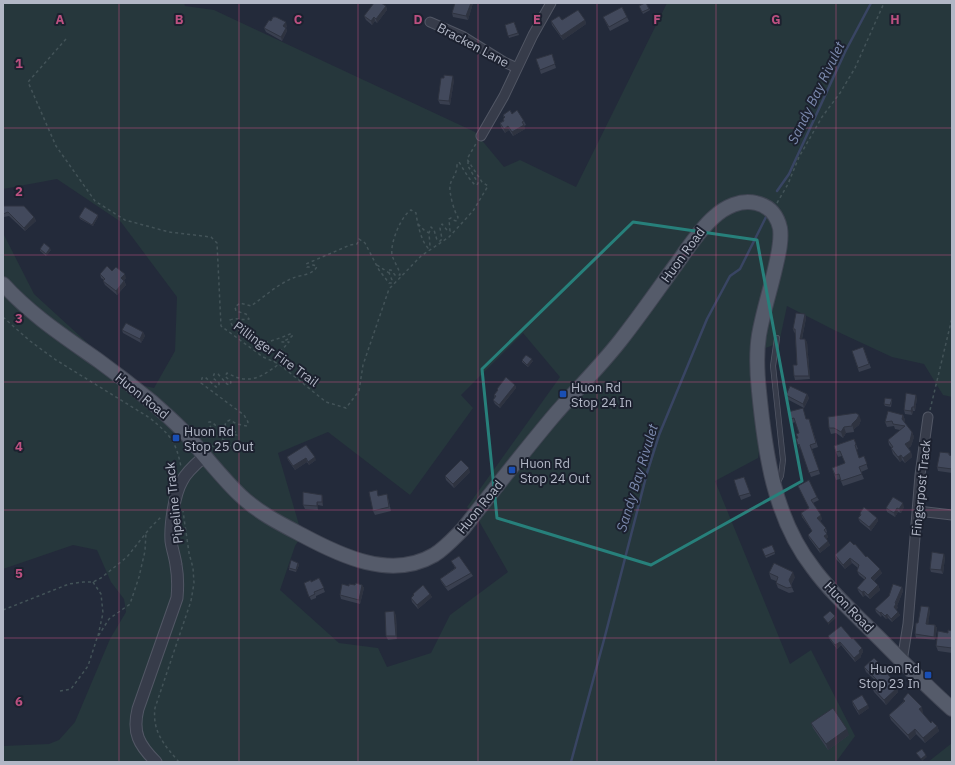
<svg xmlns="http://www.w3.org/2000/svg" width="955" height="765" font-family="'IBM Plex Sans',sans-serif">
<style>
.green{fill:#26373c;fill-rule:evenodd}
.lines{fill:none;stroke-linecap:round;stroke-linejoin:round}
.stream{stroke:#394563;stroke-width:2.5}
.service-casing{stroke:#525765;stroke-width:6}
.minor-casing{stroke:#525765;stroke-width:11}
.tertiary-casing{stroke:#525765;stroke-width:13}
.primary-casing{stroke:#404553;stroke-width:16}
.path{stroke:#435358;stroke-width:1.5;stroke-dasharray:3 3;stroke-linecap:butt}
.service{stroke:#373c4a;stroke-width:4.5}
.minor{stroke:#373c4a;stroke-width:9}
.tertiary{stroke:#373c4a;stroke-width:11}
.primary{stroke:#555b6a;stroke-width:14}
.wall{fill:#393f4f}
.shaded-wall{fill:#2e3340}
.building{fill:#42495c;stroke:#2e3340}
.marked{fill:none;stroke:#27807b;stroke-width:3;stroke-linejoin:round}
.grid{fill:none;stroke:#bc5080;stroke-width:1;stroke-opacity:0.55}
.transit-dot{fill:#1a4fb4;stroke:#1c212f;stroke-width:1.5}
.labels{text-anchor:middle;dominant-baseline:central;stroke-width:4;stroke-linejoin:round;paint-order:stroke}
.street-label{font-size:13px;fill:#b2b7c6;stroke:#1c212f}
.poi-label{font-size:13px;fill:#b2b7c6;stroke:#1c212f;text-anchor:start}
.water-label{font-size:14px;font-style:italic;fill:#7b89ad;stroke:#1c212f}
.grid-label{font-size:13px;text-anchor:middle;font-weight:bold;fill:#bc5080;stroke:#1c212f;stroke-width:4;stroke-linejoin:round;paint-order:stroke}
</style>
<rect width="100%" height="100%" fill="#232a3a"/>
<path class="green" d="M 3,3 L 184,3 L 185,6 L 214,10 L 475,132 L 504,167 L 520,160 L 576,187 L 667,3 L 952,3 L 952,397 L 943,395 L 924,364 L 892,357 L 836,331 L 787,306 L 779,343 L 757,351 L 763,429 L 758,458 L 715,481 L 790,664 L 811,650 L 855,736 L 836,762 L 3,762 L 3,746 L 49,744 L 59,740 L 75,722 L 110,639 L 126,612 L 124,599 L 111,582 L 97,550 L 73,545 L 3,569 L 3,233 L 34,294 L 94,349 L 127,382 L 154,388 L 175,351 L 177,297 L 121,222 L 57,179 L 3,189 ZM 523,333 L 560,377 L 467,507 L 475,514 L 508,572 L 450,615 L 431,653 L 387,667 L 378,648 L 339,643 L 280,590 L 295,546 L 302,535 L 278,453 L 328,432 L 410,495 L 473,408 L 461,395 Z
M 952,743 L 952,762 L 928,762 Z"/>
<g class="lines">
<path class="stream" d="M 777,191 L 789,174 L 845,52 L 871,3
M 571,762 L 605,636 L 647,473 L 659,435 L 707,319 L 730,276 L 740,269 L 766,217"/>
<g class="service-casing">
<path id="service" d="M 777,484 L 781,476 L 783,460 L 773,366 L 777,338"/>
</g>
<g class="minor-casing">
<path id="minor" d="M 430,22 L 462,36 L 504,62 L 517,68
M 481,136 L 504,96 L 533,35 L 551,3
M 918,511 L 952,515
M 902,661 L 908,624 L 920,475 L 928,417"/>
</g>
<g class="tertiary-casing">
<path id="tertiary" d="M 156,762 C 139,745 132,733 138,709 L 177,598 C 178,587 178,576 176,565 C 175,557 172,549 171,541 C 170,525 174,495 182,481 C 187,471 197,463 205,456"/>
</g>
<g class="primary-casing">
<path id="primary" d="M 3,284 C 31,315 65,337 99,361 C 117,374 135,388 152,402 C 164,413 176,423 187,435 C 205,456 221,477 241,496 C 259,513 281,524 302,535 C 341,556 391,580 434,555 C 445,548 454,538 463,529 C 492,492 521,455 551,419 C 573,393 598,369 620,341 C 639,317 657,291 675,266 C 687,250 698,231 714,217 C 725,207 741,199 756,203 C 769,206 777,215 780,228 C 782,241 778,256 775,269 C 770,291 763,312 759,335 C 756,354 757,372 759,391 C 765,453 774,518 813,568 C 831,593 855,614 877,636 C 902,661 926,686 952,709"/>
</g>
<path class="path" d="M 66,39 L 28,82 L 56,146 L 95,201 L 125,220 L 169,232 L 211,237 L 217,243 L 221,326 L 263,357 L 279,364 L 326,402 L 346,408 L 359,391 L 363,365 L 389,289 L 421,256 L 449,237 L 473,211 L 488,186 L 482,182 L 467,159 L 477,142
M 777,203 L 788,184 L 799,157 L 822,117 L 840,93 L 855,68 L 884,3
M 418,224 L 424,230 L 429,233
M 377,265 L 389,273
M 3,317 L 30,341 L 56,360 L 150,418 C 170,435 176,441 181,467
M 274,362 L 277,355 L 289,342 L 282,342 L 290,338 L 293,335 L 290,334 C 283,337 275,340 267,342 C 250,345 235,336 230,320 C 237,317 242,321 249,319 L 246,314 L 236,311 L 235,307 L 240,303 L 251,306 C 264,297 278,284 293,278 C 300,275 314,275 317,266 L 313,265 L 309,267 L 307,267 L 306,264 L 350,245 L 357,244 L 359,239 L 365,243 L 379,270 L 389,283 L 392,283 L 392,280 L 388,270 L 391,270 L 395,275 L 400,275 C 399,268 394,262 392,255 C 390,243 401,216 411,210 L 416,213 C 417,222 421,241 428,248 L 430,246 L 429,233 L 431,227 L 434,230 L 437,240 L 440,241 L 442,239 L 440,228 L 442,224 L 447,230 L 450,231 L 449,219 L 451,218 L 453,220 L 457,221 L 458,217 C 454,212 449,192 450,186 C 451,178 457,175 457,165 L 459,162 C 464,170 468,178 475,185 L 477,185 L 478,183 L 468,166 L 468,161
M 930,410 L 952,318
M 211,445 C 218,450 224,450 231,445 L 230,443 C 221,439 211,433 209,422 L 212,422 C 219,429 226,435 237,435 L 237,433 L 225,425 L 226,422 L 230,420 L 237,424 L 247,426 L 248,422 L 244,415 L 201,383 L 202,378 L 205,377 L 216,387 L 219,386 L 219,383 L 213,378 L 214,374 L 218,374 L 227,384 L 230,385 L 231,382 L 225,376 L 227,373 C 249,385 260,378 279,364
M 93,582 L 101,594 L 103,613 L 98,636
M 3,610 L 69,584 L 83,582 L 93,582 L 101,578 L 127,557 L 150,528 L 162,516
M 60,691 L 71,689 L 88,666 L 97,638 L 109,619 L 130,604 L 139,577 L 145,551 L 146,532
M 179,762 C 164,745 152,731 155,708 L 191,601 L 194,583 L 193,568 L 189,553 L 183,511"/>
<use href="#service" class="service"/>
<use href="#minor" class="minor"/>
<use href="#tertiary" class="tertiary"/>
<use href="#primary" class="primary"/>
</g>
<path class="wall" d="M 455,3 L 473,3 L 468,20 L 453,17 L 452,13 Z
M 646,3 L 650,10 L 643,14 L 639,6 Z
M 386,6 L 387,10 L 377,23 L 375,21 L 372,25 L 366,20 L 364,16 Z
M 603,17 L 627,17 L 629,21 L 610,31 Z
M 562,20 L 585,20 L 586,24 L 563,40 L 552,25 L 551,21 Z
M 271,21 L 287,26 L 286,28 L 287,31 L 282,41 L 266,32 L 264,28 Z
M 514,22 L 519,35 L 509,38 L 505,25 Z
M 552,54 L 556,68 L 541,74 L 536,59 Z
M 454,80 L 450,105 L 440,104 L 438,100 Z
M 512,114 L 524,121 L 526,125 L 524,126 L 525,129 L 513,136 L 509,130 L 505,133 L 501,127 L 500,123 L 503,121 L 503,119 L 504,118 L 503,115 Z
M 3,206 L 34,217 L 36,221 L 25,231 L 9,216 L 4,217 L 3,214 Z
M 98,215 L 98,217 L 93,226 L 80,219 L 79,217 Z
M 40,249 L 51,250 L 46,256 L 40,251 Z
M 112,271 L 126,278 L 124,280 L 126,285 L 117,295 L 105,285 L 103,281 L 104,280 L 101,278 L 100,274 Z
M 805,314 L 806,318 L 802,339 L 807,342 L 810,379 L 795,380 L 794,376 L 797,365 L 795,333 L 794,332 L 793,329 Z
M 122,330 L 143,332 L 145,336 L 141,343 L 123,333 Z
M 863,347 L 871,368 L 859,372 L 852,351 Z
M 522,360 L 533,361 L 528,367 L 522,362 Z
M 515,385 L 516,388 L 500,408 L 495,404 L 493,400 L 495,398 L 494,395 L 497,391 L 497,389 Z
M 807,394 L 809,398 L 804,408 L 787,399 L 786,395 Z
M 917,398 L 915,411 L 913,411 L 912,415 L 905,414 L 904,410 Z
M 892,401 L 891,407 L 885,406 L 884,404 Z
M 788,412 L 807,419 L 809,419 L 818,447 L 812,449 L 820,474 L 811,477 L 801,448 L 800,449 L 796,439 L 798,438 L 799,433 L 796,422 L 792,423 Z
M 903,415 L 905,420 L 904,422 L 912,432 L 914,437 L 911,446 L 908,448 L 911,452 L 912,457 L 905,463 L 902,460 L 900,462 L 893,454 L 891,448 L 892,448 L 889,445 L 888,440 L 900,430 L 895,429 L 894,426 L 887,427 L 885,422 Z
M 861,420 L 859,425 L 854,429 L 854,432 L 846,433 L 843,438 L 836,433 L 831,434 L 829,428 Z
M 854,439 L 858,449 L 856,450 L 859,458 L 864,456 L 868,469 L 861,472 L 864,479 L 843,486 L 840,479 L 836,480 L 832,468 L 845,463 L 842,456 L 838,457 L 834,446 Z
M 949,453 L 950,455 L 952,456 L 952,473 L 938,471 L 937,467 Z
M 287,457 L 316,460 L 309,465 L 307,462 L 295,470 L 288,460 Z
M 470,472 L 454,488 L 446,480 L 445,476 Z
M 744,477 L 751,496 L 741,500 L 734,480 Z
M 798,486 L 817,497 L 819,500 L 813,503 L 822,519 L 820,521 L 826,528 L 827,532 L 826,533 L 828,537 L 826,539 L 830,545 L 820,553 L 809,538 L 808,535 L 812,531 L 802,517 L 801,513 L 809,508 Z
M 379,496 L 388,498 L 391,511 L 375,515 L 373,511 Z
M 323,498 L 323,506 L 318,505 L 318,510 L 305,509 L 303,505 Z
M 904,507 L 901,513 L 898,512 L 895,517 L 887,512 L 886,508 Z
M 860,513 L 877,518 L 878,521 L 871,531 L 860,522 L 858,518 L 860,515 Z
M 772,545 L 775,554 L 766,558 L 762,549 Z
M 854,545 L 882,573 L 874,581 L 878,585 L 880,590 L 870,599 L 865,595 L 863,597 L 859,592 L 857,588 L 865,580 L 859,575 L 857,571 L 858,568 L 852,563 L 845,569 L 836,559 L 835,555 Z
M 945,557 L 943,574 L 931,572 L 930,569 Z
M 451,561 L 471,573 L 473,576 L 448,591 L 442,583 L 440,579 L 455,568 L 453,564 Z
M 298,563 L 299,565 L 296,572 L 289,570 L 289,568 Z
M 769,573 L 795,577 L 791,585 L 794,592 L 789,593 L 778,588 L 776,583 L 776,581 L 771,579 Z
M 319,578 L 325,592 L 316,596 L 316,598 L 311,600 L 304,583 L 311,582 Z
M 355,585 L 362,585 L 364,588 L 360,604 L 341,599 L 340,595 Z
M 902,587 L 903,591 L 897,606 L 898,608 L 896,609 L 900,615 L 892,622 L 888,618 L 886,619 L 882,615 L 881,617 L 876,612 L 875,609 Z
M 413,594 L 430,594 L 432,597 L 418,609 L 412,602 L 411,598 L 413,595 Z
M 930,610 L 928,624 L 935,625 L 937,628 L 935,640 L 916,638 L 915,634 L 918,623 Z
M 396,615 L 397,639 L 388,640 L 386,636 Z
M 952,631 L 952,653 L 938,651 L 936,646 L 948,633 Z
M 828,636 L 852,639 L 862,648 L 863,652 L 861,655 L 861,657 L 855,662 L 841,645 L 837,649 L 830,640 Z
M 879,663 L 880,666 L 894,681 L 898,692 L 886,705 L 874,692 L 872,687 L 877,682 L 866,672 L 864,667 Z
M 903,699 L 923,712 L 922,713 L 931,723 L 937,726 L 939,731 L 925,743 L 916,734 L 910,740 L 891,720 L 889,715 L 904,701 Z
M 852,701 L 869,708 L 859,715 L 853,705 Z
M 811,723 L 849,735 L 828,750 L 813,728 Z"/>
<path class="shaded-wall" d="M 471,3 L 473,3 L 468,20 L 466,16 Z
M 386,6 L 387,10 L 377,23 L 376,19 Z
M 374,17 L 375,21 L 372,25 L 371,21 Z
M 585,20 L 586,24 L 563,40 L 561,36 Z
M 286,22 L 287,26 L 285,30 L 283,26 Z
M 286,28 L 287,31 L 282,41 L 281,37 Z
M 453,76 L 454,80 L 450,105 L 449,101 Z
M 524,125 L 525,129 L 513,136 L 512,132 Z
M 508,126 L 509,130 L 505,133 L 504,129 Z
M 98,215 L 98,217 L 93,226 L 92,225 Z
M 34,217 L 36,221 L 25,231 L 24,228 Z
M 50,248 L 51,250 L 46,256 L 46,254 Z
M 125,274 L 126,278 L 123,282 L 121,278 Z
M 124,281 L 126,285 L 117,295 L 116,291 Z
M 805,314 L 806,318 L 801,343 L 800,339 Z
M 143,332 L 145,336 L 141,343 L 140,339 Z
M 805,339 L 807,342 L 810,379 L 809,376 Z
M 532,359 L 533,361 L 528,367 L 527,365 Z
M 515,385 L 516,388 L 500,408 L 499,405 Z
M 807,394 L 809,398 L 804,408 L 803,404 Z
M 916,395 L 917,398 L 915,411 L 914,407 Z
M 912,407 L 913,411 L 912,415 L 911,411 Z
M 859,415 L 861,420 L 859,425 L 854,429 L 854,432 L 852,424 Z
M 903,415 L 905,420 L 904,424 L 902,419 Z
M 844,427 L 846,433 L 843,438 L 841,432 Z
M 912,432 L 914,437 L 911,446 L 907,450 L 905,444 Z
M 911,452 L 912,457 L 905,463 L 903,458 Z
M 901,455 L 902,460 L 900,462 L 898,457 Z
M 315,457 L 316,460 L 309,465 L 308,462 Z
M 306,458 L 307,462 L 295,470 L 293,466 Z
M 469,468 L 470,472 L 454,488 L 453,484 Z
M 322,495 L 323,498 L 323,506 L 322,502 Z
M 317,502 L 318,505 L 318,510 L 317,506 Z
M 903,503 L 904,507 L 901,513 L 899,509 Z
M 897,508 L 898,512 L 895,517 L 894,513 Z
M 821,515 L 822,519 L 819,521 L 817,518 Z
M 877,518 L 878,521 L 871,531 L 869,527 Z
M 827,534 L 828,537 L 826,540 L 824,536 Z
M 828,541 L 830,545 L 820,553 L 819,549 Z
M 944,554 L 945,557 L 943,574 L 941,570 Z
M 850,558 L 852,563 L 845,569 L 843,565 Z
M 298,563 L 299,565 L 296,572 L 296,570 Z
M 880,569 L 882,573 L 872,582 L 871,578 Z
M 793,572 L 795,577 L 791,585 L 789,580 Z
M 362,585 L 364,588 L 360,604 L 359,600 Z
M 878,585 L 880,590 L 870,599 L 868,595 Z
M 902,587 L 903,591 L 897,606 L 898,608 L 895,610 L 894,607 Z
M 864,591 L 865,595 L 863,597 L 862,592 Z
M 430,594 L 432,597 L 418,609 L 417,605 Z
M 929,607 L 930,610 L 928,627 L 926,624 Z
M 394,611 L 396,615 L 397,639 L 396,636 Z
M 881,612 L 882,615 L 881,617 L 880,613 Z
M 898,612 L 900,615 L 892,622 L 891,619 Z
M 887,614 L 888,618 L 886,619 L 885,616 Z
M 835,616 L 836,618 L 828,625 L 828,623 Z
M 935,625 L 937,628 L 935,640 L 934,637 Z
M 840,642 L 841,645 L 837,649 L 835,645 Z
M 862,648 L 863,652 L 861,655 L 861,657 L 855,662 L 854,658 L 859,651 Z
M 897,688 L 898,692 L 886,705 L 884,700 Z
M 868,705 L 869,708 L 859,715 L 858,711 Z
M 922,707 L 923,712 L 921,714 L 919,709 Z
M 937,726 L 939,731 L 925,743 L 923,738 Z
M 847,729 L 849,735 L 828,750 L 826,744 Z
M 915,729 L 916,734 L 910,740 L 908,735 Z
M 926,755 L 927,757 L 922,761 L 921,759 Z"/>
<path class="building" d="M 374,3 L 381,3 L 386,6 L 376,19 L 374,17 L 371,21 L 364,16 Z
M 455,3 L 471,3 L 466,16 L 452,13 Z
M 645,3 L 646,3 L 649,9 L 642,12 L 639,6 Z
M 622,7 L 627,17 L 609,27 L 603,17 Z
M 578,10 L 585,20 L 561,36 L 551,21 L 559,16 L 562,20 Z
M 273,17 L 276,17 L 286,22 L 283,26 L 286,28 L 281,37 L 264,28 L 269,20 L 271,21 Z
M 514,22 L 518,33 L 508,36 L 505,25 Z
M 552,54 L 555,64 L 540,70 L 536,59 Z
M 444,75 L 453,76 L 449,101 L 438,100 L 441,78 L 444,78 Z
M 510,110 L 512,114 L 517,110 L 524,121 L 522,122 L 524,125 L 512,132 L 508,126 L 504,129 L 500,123 L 504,121 L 503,119 L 505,117 L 503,115 Z
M 3,206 L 24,206 L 34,217 L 24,228 L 8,212 L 3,214 Z
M 85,207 L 98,215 L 92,225 L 79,217 Z
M 44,243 L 50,248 L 46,254 L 40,249 Z
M 107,266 L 112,271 L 116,267 L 125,274 L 121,278 L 124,281 L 116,291 L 103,281 L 105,279 L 100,274 Z
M 796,313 L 805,314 L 800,339 L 805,339 L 809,376 L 794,376 L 793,365 L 797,365 L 795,329 L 793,329 Z
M 126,323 L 143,332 L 140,339 L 122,330 Z
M 863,347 L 869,364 L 858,368 L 852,351 Z
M 526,355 L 532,359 L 527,365 L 522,360 Z
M 506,377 L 515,385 L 499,405 L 493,400 L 496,396 L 494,395 L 498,390 L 497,389 Z
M 790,386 L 807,394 L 803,404 L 786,395 Z
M 906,393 L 916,395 L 914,407 L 912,407 L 911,411 L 904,410 Z
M 885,398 L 892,399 L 890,405 L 884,404 Z
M 803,408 L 806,419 L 809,419 L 816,443 L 810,445 L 819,470 L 809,473 L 799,444 L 798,445 L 796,439 L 798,438 L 796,434 L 799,433 L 794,418 L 790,419 L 788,412 Z
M 888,411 L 903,415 L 902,419 L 912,432 L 910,441 L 905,444 L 911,452 L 903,458 L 901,455 L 898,457 L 891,448 L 893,447 L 888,440 L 905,426 L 893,424 L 892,421 L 885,422 Z
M 856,413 L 859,415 L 857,419 L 852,424 L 852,426 L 844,427 L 841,432 L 834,428 L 829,428 L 828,417 Z
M 854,439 L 856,444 L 855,445 L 859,458 L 864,456 L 867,464 L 859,467 L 862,474 L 841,481 L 839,474 L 835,475 L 832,468 L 845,463 L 840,451 L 836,452 L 834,446 Z
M 306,445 L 315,457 L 308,462 L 306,458 L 293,466 L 287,457 Z
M 940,452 L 949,453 L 949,455 L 952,456 L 952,469 L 937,467 Z
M 461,460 L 469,468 L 453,484 L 445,476 Z
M 744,477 L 750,493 L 739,496 L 734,480 Z
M 809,480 L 817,497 L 811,500 L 821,515 L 817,518 L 826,528 L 824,530 L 827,534 L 824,536 L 828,541 L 819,549 L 808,535 L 812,531 L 801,513 L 809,508 L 798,486 Z
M 377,490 L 378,496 L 387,494 L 389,507 L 373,511 L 369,492 Z
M 303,492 L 322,495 L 322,502 L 317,502 L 317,506 L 303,505 Z
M 893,497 L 903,503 L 899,509 L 897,508 L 894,513 L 886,508 Z
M 864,507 L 877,518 L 869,527 L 858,518 L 861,515 L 860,513 Z
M 850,541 L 854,545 L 855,544 L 866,557 L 867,556 L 880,569 L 871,578 L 878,585 L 868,595 L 864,591 L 862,592 L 857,588 L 866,578 L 857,571 L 859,565 L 850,558 L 843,565 L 835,555 Z
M 772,545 L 775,552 L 765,556 L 762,549 Z
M 932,552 L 944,554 L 941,570 L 930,569 Z
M 459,556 L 471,573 L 446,587 L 440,579 L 456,568 L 451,561 Z
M 291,560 L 298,563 L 296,570 L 289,568 Z
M 774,563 L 793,572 L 789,580 L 792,587 L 787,588 L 776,583 L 778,577 L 769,573 Z
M 319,578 L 324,588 L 314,592 L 315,594 L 309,597 L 304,583 L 311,580 L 311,582 Z
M 356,583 L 362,585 L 359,600 L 340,595 L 342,584 L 349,586 L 349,584 L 355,585 Z
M 893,584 L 902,587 L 895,603 L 896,604 L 894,607 L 898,612 L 891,619 L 887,614 L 885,616 L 881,612 L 880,613 L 875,609 L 889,596 Z
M 423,585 L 430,594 L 417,605 L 411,598 L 414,595 L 413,594 Z
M 921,606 L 929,607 L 926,624 L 935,625 L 934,637 L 915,634 L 916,623 L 918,623 Z
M 394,611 L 396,636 L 386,636 L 385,612 Z
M 830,611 L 835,616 L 828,623 L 823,617 Z
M 841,626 L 852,639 L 853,638 L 862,648 L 859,651 L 860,653 L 854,658 L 840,642 L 835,645 L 828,636 Z
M 948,630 L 952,631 L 952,648 L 936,646 L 938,631 L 948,633 Z
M 874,658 L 879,663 L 878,664 L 894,681 L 893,683 L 897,688 L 884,700 L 872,687 L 878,681 L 864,667 Z
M 908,693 L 922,707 L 919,709 L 931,723 L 932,721 L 937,726 L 923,738 L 915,729 L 908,735 L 889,715 L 905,701 L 903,699 Z
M 862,695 L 868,705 L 858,711 L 852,701 Z
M 833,708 L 847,729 L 826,744 L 811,723 Z
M 922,749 L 926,755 L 921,759 L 916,753 Z"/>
<path class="marked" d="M 633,222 L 757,240 L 802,481 L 651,565 L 497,518 L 482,369 Z"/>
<path class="grid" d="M 119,3 L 119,762M 239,3 L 239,762M 358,3 L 358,762M 478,3 L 478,762M 597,3 L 597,762M 716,3 L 716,762M 836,3 L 836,762M 3,128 L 952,128M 3,255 L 952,255M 3,382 L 952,382M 3,510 L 952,510M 3,638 L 952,638"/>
<g class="transit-dot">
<rect x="559" y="390" width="8" height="8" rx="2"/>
<rect x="172" y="434" width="8" height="8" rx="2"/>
<rect x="508" y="466" width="8" height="8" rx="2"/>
<rect x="924" y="671" width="8" height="8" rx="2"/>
</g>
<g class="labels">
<g class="street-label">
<text transform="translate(473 45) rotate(28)">Bracken Lane</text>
<text transform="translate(683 255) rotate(-54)">Huon Road</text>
<text transform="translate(276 354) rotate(36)">Pillinger Fire Trail</text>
<text transform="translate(142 396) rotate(39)">Huon Road</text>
<text transform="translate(921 488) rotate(-84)">Fingerpost Track</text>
<text transform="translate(174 503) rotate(-96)">Pipeline Track</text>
<text transform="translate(480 507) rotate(-51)">Huon Road</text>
<text transform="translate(849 607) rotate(46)">Huon Road</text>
</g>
<g class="poi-label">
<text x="571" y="387">Huon Rd<tspan x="571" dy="15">Stop 24 In</tspan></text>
<text x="184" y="431">Huon Rd<tspan x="184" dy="15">Stop 25 Out</tspan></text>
<text x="520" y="463">Huon Rd<tspan x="520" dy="15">Stop 24 Out</tspan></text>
<text x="920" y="668" text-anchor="end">Huon Rd<tspan x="920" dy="15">Stop 23 In</tspan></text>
</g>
<g class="water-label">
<text transform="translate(816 93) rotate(-64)">Sandy Bay Rivulet</text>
<text transform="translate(637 478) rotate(-73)">Sandy Bay Rivulet</text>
</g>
</g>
<g class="grid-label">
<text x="60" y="24">A</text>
<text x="179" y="24">B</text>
<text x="298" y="24">C</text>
<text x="418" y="24">D</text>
<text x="537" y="24">E</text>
<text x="657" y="24">F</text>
<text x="776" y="24">G</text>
<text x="895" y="24">H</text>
<text x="19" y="68">1</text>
<text x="19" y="196">2</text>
<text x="19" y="323">3</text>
<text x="19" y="451">4</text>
<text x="19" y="578">5</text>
<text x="19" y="706">6</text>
</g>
<rect width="955" height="765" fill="none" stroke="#b2b7c6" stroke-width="8"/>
</svg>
